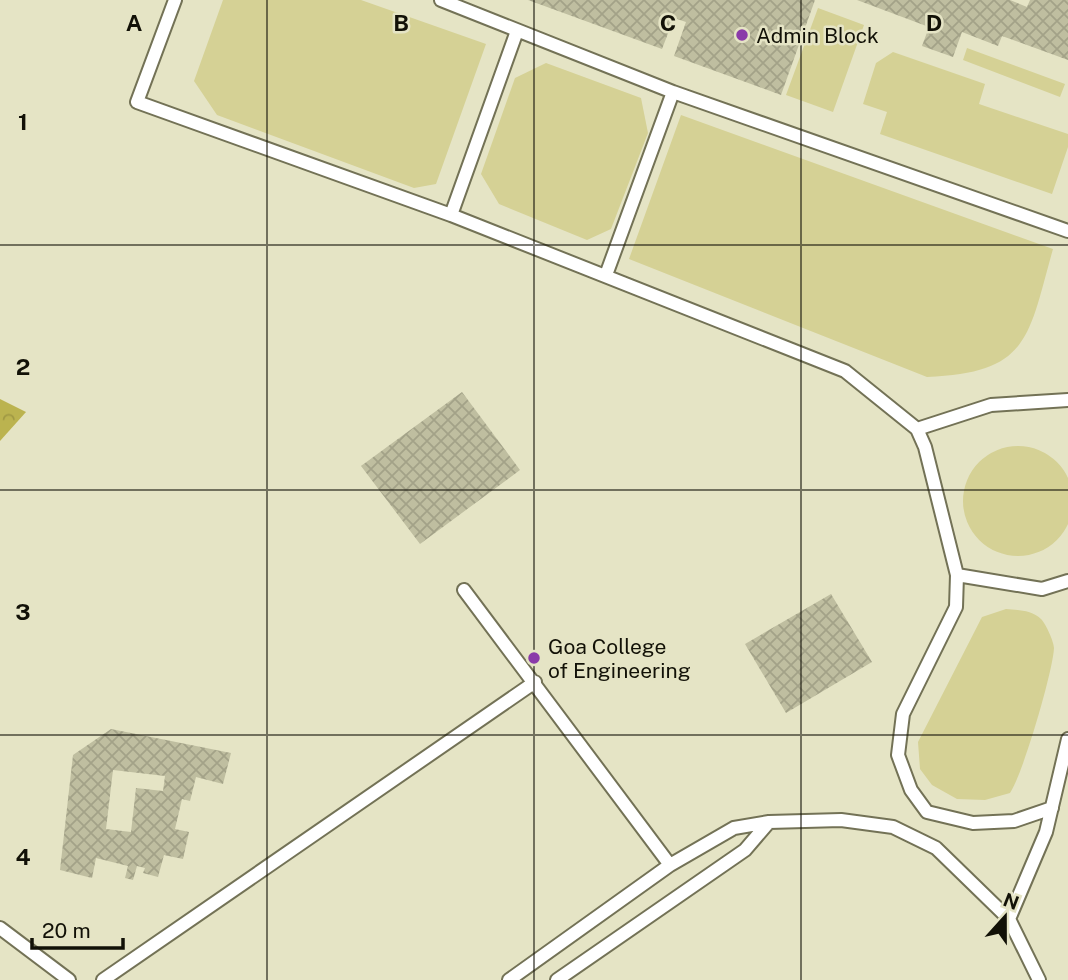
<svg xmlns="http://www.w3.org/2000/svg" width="1068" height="980" font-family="'Public Sans',sans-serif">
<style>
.green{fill:#d5d195}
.forest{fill:url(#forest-crowns)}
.building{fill:url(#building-cross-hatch);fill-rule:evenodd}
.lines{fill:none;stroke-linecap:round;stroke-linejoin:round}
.service-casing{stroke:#737256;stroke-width:16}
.service{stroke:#fff;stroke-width:12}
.grid{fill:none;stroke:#121107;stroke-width:2;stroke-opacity:0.55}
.poi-dot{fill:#8a3aa9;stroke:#e5e4c5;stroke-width:2.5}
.labels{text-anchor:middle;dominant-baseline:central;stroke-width:5;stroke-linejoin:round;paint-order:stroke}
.poi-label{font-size:21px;fill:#121107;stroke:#e5e4c5;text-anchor:start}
.grid-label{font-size:23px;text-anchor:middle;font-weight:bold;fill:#121107;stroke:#e5e4c5;stroke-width:5;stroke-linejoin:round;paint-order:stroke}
</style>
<defs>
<pattern id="forest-crowns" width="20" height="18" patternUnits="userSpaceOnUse" patternTransform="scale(1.75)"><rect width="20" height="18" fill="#bbb34f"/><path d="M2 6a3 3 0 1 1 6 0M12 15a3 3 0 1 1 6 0" fill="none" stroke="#a09943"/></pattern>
<pattern id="building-cross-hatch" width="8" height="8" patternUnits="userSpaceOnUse" patternTransform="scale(1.75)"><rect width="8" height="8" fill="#bfbea0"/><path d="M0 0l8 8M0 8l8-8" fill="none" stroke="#a3a288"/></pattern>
</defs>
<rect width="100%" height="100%" fill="#e5e4c5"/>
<path class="green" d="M 223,0 L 361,0 L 486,44 L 436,184 L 414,188 L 217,115 L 194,81 Z
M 818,8 L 864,25 L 833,112 L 786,95 Z
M 967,48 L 1065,84 L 1060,97 L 963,60 Z
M 893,52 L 985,84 L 979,104 L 1068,134 L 1068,147 L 1052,194 L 880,134 L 887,112 L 863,104 L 876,63 Z
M 546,63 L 641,98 L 648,133 L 611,229 L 587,240 L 499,204 L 481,174 L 515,78 Z
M 681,115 L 1053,249 C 1028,337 1030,373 927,377 L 629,259 Z
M963 501a55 55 0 1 1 110 0a55 55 0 1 1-110 0Z
M 1006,609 C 1017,610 1032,610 1041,619 C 1046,624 1054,642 1054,648 C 1053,671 1023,774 1010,793 L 985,800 L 957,799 L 932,785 L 920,769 L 918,742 L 982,617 Z"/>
<path class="forest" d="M 0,399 L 26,412 L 0,441 Z"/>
<path class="building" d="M 528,0 L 815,0 L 781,95 L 674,56 L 686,22 L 674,18 L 662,49 Z
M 857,0 L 1010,0 L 1027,7 L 1030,0 L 1068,0 L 1068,60 L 1002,36 L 998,46 L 962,32 L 953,57 L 922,46 L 929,27 Z
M 462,392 L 520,470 L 420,544 L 361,466 Z
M 831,594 L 872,662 L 786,713 L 745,644 Z
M 111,729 L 231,753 L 223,784 L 196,777 L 190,801 L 182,799 L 175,829 L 189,832 L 183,859 L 164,855 L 158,877 L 143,873 L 145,868 L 137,866 L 133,880 L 125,878 L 128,866 L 96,858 L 92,878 L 60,870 L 73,755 ZM 113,770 L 165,776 L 163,791 L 136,788 L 131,832 L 106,829 Z"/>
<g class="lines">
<g class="service-casing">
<path id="service" d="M 175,0 L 137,102 L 451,215 L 845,371 L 917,429 L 925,447 L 957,575 L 956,607 L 903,714 L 898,755 L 911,790 L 927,812 L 973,823 L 1014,821 L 1052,808
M 441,0 L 673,92 L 1068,231
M 451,215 L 517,31
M 606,275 L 673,92
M 917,429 L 991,405 L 1068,400
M 957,575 L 1042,589 L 1068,581
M 464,590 L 670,865
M 1009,919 L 1046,832 L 1068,739
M 0,928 L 69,980
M 103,980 L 535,682
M 509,980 L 670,865 L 734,828 L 769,822 L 841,820 L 893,827 L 936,848 L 1009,919 L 1039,980
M 557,980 L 745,850 L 769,822"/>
</g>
<use href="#service" class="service"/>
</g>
<path class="grid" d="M 267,0 L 267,980M 534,0 L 534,980M 801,0 L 801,980M 0,245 L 1068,245M 0,490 L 1068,490M 0,735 L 1068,735"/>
<g class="poi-dot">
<circle cx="742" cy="35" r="7"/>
<circle cx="534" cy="658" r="7"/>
</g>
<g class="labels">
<g class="poi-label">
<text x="756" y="35">Admin Block</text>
<text x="548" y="646">Goa College<tspan x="548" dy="24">of Engineering</tspan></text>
</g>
</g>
<g class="grid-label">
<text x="134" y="31">A</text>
<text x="401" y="31">B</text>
<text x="668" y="31">C</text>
<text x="934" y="31">D</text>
<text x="23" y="130">1</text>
<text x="23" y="375">2</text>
<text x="23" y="620">3</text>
<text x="23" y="865">4</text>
</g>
<g transform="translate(1005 917) rotate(21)" stroke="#e5e4c5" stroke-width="5" paint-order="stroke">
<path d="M0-5L12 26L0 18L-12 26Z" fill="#121107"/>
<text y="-10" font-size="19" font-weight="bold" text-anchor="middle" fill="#121107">N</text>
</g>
<path d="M32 938v10h91v-10" fill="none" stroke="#121107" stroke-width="3.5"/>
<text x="42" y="938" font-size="21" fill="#121107" stroke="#e5e4c5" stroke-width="5" paint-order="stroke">20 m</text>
</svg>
